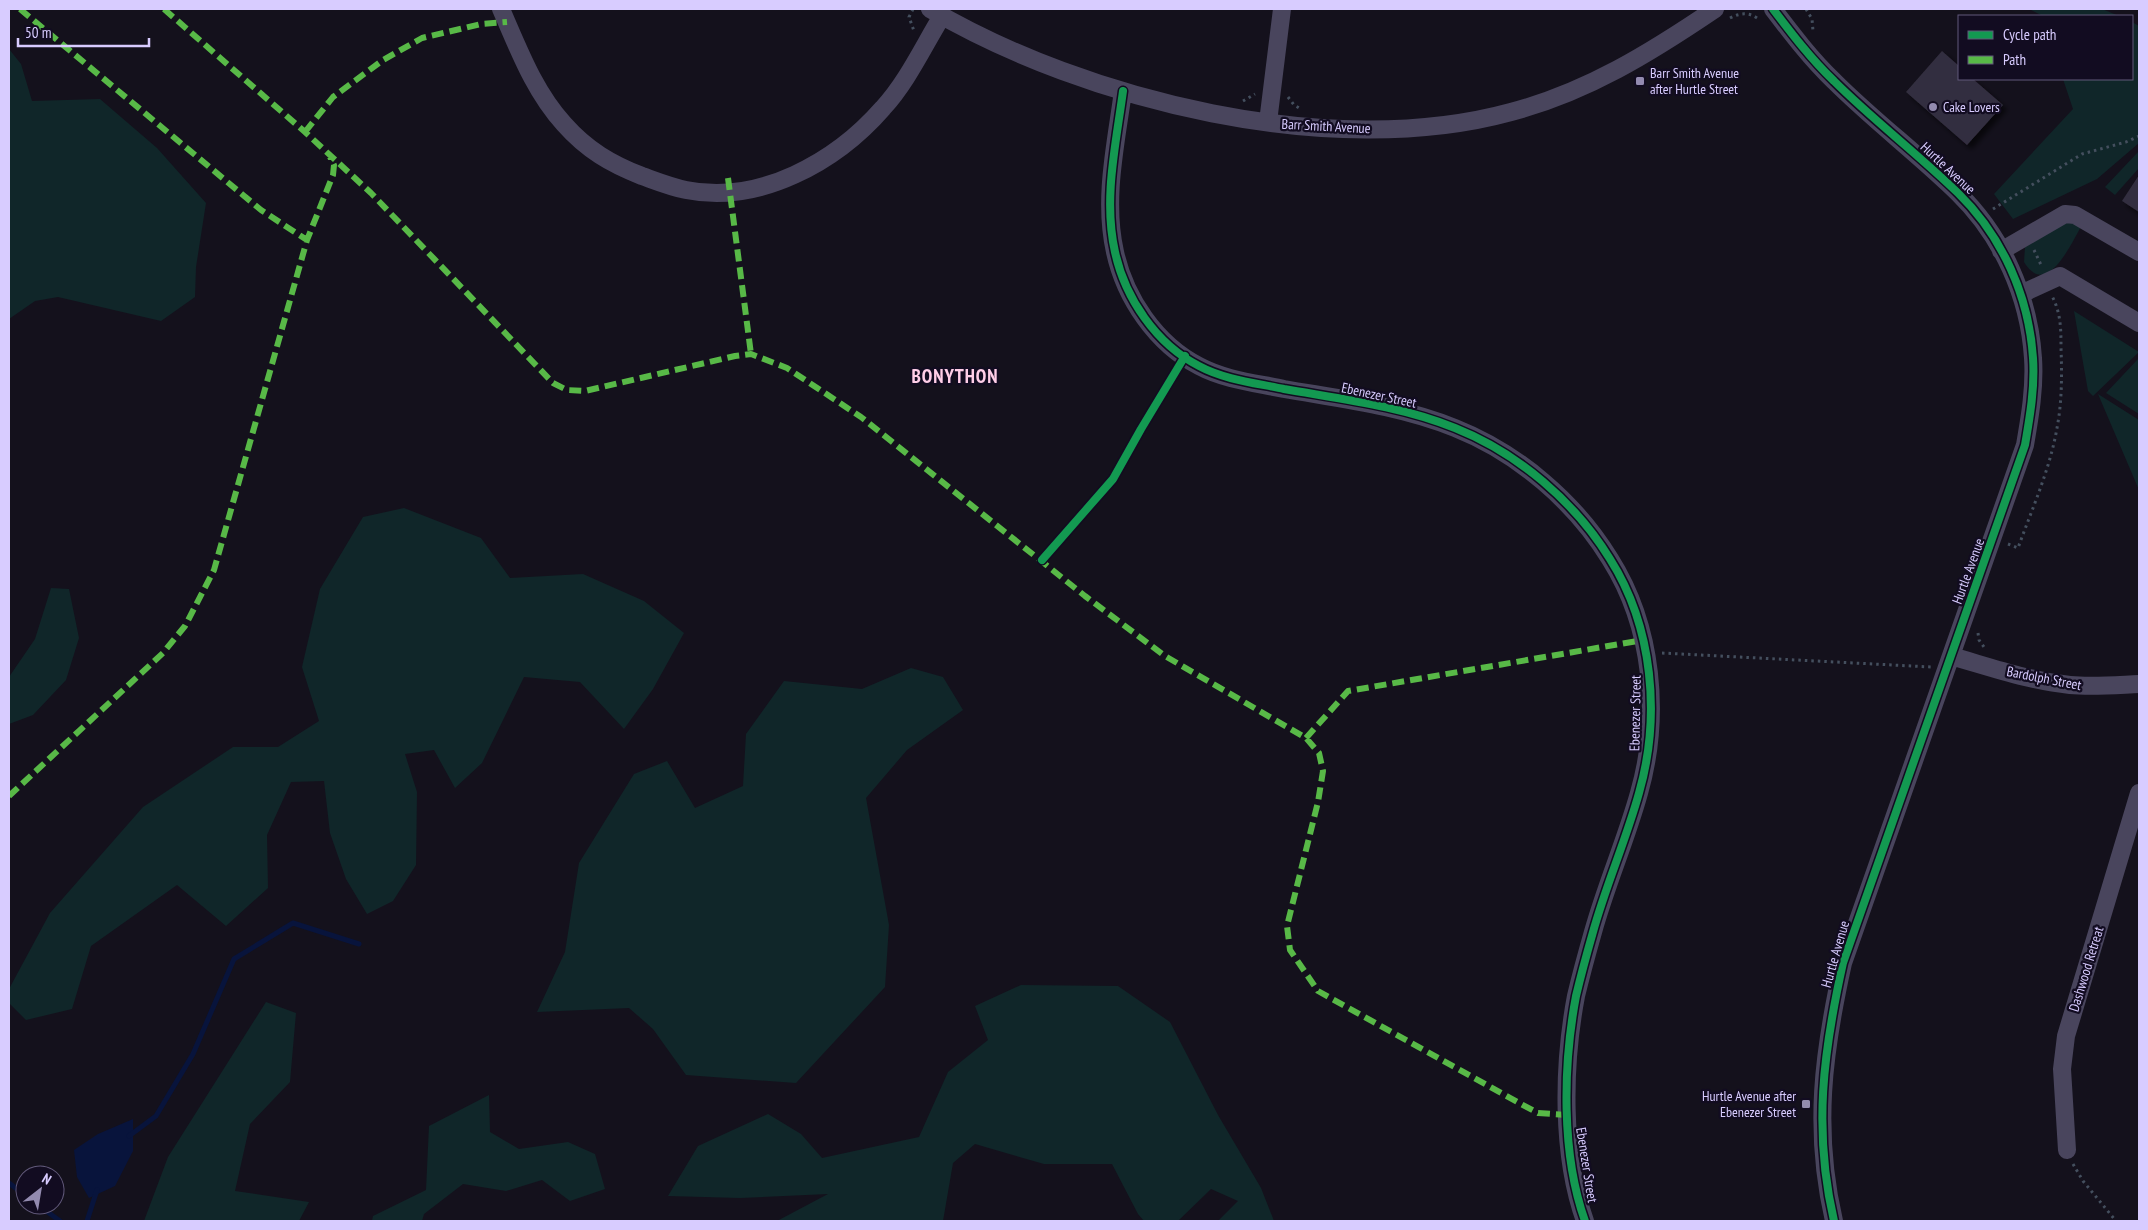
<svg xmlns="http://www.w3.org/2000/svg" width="2148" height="1230" font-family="'PT Sans Narrow',sans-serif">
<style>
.green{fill:#102629}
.water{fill:#08143c}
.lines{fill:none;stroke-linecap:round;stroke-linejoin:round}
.stream{stroke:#08143c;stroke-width:5}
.building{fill:#322e3f;filter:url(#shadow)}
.path{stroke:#444f5e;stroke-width:3;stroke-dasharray:2.5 4;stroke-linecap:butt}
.minor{stroke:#49455d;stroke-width:18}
.quiet{stroke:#58b947;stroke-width:6;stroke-dasharray:12 6;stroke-linecap:butt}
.cycleway-casing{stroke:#120c21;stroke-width:11}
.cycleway{stroke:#139951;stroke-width:8}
.poi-dot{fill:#938bb0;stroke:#120c21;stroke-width:2}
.labels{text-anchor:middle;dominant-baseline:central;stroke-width:4.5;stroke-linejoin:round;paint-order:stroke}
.poi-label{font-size:14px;fill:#d8ccff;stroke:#120c21;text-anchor:start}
.street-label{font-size:14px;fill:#d8ccff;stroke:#120c21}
.district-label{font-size:19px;font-weight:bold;letter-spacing:1px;fill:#ffcee7;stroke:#120c21}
</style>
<defs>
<filter id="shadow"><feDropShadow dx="4.5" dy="4.5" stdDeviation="2.5" flood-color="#0009"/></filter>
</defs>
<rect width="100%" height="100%" fill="#14111c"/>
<path class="green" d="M 2029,9 L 2102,9 L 2119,16 L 2043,16 Z
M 2132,22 L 2139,26 L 2139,143 L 2097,179 L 2013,219 L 1994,194 L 2073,109 L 2063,79 L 2132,79 Z
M 9,49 L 21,64 L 32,101 L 100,99 L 157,148 L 206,203 L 196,267 L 195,297 L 161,321 L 58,297 L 35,301 L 9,319 Z
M 2139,151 L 2139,168 L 2115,195 L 2105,187 Z
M 2066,221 L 2083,223 C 2072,242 2047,300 2024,262 L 2025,247 Z
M 2074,311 L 2139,352 L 2093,396 L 2088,391 Z
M 2139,358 L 2139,414 L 2106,393 Z
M 2098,394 L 2139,420 L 2139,490 Z
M 404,508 L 481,538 L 510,578 L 583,574 L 644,601 L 684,633 L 653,689 L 624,729 L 580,682 L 524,677 L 482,763 L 455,788 L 434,750 L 405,754 L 417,792 L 416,865 L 393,901 L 367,914 L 346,879 L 330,833 L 324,781 L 291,782 L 267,835 L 268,888 L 226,926 L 177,885 L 91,946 L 72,1009 L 26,1020 L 9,1003 L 9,989 L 50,913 L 143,807 L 233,747 L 278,747 L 319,721 L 302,667 L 320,589 L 363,517 Z
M 51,588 L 69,589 L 79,638 L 66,680 L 33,715 L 9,724 L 9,677 L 35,639 Z
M 911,668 L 943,677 L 963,710 L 907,750 L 866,798 L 889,925 L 885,987 L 796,1083 L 686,1075 L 653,1029 L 629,1008 L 537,1012 L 565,952 L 579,863 L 634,774 L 667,761 L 695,808 L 743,786 L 746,734 L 784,681 L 862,689 Z
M 1021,985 L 1118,986 L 1170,1022 L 1218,1115 L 1261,1188 L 1274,1221 L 1218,1221 L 1238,1201 L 1211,1189 L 1178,1221 L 1144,1221 L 1138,1214 L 1112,1164 L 1044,1164 L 975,1144 L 953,1163 L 943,1221 L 777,1221 L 828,1194 L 740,1198 L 668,1196 L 698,1146 L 768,1114 L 801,1134 L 822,1158 L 919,1137 L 948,1072 L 988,1040 L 975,1006 Z
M 266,1002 L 296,1013 L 290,1082 L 250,1124 L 235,1191 L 309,1202 L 299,1221 L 144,1221 L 168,1157 Z
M 489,1095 L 490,1132 L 519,1149 L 568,1142 L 595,1154 L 605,1189 L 570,1201 L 542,1180 L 506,1191 L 463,1184 L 424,1214 L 422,1221 L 372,1221 L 373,1216 L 426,1190 L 429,1126 Z"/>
<path class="water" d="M 133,1119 L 133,1151 L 115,1186 L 89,1198 L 77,1177 L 74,1150 L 98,1134 Z"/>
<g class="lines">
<path class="stream" d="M 129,1136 L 156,1116 L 193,1054 L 234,959 L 293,923 L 359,944
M 9,1183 L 25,1195
M 38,1205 L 60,1221
M 87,1221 L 97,1190"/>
</g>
<path class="building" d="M 1942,51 L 1959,66 L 1959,79 L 1973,79 L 2003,105 L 1967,145 L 1906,92 Z
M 2139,175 L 2139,212 L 2122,201 Z"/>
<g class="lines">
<path class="path" d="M 913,9 L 909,17 L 914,31
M 1806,9 L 1812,19 L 1813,31
M 1730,18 C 1740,13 1748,12 1757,18
M 1288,97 L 1294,105 L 1299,108
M 1243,101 L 1255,94
M 1993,209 L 2082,154 L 2126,142 L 2139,136
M 2034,250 L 2042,267
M 2008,544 L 2018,548 C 2032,509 2050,469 2057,428 C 2062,402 2062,375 2061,348 C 2061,330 2061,313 2052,296
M 1978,633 L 1979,640 L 1984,647
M 1662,653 L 1931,667
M 2073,1164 L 2083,1181 L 2116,1221"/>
<path class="minor" d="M 501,9 C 519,50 534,91 564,124 C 587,150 611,164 642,176 C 656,181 671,187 686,190 C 759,205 836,162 883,108 C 907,82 923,47 942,16
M 930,9 C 1087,101 1332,161 1511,112 C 1587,92 1650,53 1715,9
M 1773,9 C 1792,34 1811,59 1834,81 C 1873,120 1918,154 1958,193 C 2002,236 2029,296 2033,358 C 2035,387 2030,416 2025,445 L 1843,963 C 1823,1053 1813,1130 1834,1221
M 1123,91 C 1116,144 1103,199 1115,252 C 1125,298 1156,344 1199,366 C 1225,380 1256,383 1284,389 C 1341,399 1401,406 1455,428 C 1518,453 1575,502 1610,559 C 1653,627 1661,716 1639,793 C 1626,840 1606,885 1593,932 C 1587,953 1581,975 1576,996 C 1563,1065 1561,1154 1585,1221
M 1268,122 L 1282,9
M 2001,251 L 2065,214 L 2075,215 L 2139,252
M 2021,294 L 2060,276 L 2139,323
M 1951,656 C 1990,667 2030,681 2070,685 C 2093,687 2116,685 2139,684
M 2067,1150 L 2062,1069 L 2066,1036 L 2139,793"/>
<path class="quiet" d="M 20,9 L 261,210 L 307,240
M 164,9 L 305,132 L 371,193 L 553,383 L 567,390 L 585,391 L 735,356 L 751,354 L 787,368 L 861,417 L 1085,596 L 1165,656 L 1306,738 L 1319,753 L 1323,771 L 1318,802 L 1287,926 L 1290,950 L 1318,991 L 1521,1104 L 1538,1113 L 1567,1115
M 305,132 L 333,97 L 383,60 L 422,38 L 481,24 L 507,22
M 728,178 L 751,354
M 1306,738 L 1348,691 L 1643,640
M 9,796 L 163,653 L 185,626 L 214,570 L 307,240 L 333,175 L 334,165 L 330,157"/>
<g class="cycleway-casing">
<path id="cycleway" d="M 1773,9 C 1792,34 1811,59 1834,81 C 1873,120 1918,154 1958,193 C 2002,236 2029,296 2033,358 C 2035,387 2030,416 2025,445 L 1843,963 C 1823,1053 1813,1130 1834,1221
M 1123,91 C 1116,144 1103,199 1115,252 C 1125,298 1156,344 1199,366 C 1225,380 1256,383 1284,389 C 1341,399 1401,406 1455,428 C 1518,453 1575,502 1610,559 C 1653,627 1661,716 1639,793 C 1626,840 1606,885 1593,932 C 1587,953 1581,975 1576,996 C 1563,1065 1561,1154 1585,1221
M 1042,560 L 1113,479 L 1141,429 L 1185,356"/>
</g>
<use href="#cycleway" class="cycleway"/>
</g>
<g class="poi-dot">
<rect x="1635" y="76" width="10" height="10" rx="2.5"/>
<circle cx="1933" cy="107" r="5"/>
<rect x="1801" y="1099" width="10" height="10" rx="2.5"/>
</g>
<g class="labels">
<g class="poi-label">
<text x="1650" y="73">Barr Smith Avenue<tspan x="1650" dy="16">after Hurtle Street</tspan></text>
<text x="1943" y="107">Cake Lovers</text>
<text x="1796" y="1096" text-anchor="end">Hurtle Avenue after<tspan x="1796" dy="16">Ebenezer Street</tspan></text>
</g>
<g class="street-label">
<text transform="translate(1326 126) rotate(3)">Barr Smith Avenue</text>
<text transform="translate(1948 168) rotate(43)">Hurtle Avenue</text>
<text transform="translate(1379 395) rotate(12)">Ebenezer Street</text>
<text transform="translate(1968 571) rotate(-70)">Hurtle Avenue</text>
<text transform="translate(2044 678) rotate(11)">Bardolph Street</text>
<text transform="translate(1635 713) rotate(-89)">Ebenezer Street</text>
<text transform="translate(1835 954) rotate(-74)">Hurtle Avenue</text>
<text transform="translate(2086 969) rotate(-73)">Dashwood Retreat</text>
<text transform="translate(1587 1165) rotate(81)">Ebenezer Street</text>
</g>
<g class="district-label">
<text x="955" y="376">BONYTHON</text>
</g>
</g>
<rect width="2148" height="1230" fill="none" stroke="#d8ccff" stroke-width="20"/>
<rect x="1958" y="15" width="175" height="65" fill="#120c21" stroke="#61597a"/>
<rect x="1968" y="31" width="25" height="8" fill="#139951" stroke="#61597a"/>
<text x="2003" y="40" font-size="15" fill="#d8ccff">Cycle path</text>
<rect x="1968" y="56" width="25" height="8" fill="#58b947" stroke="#61597a"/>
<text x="2003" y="65" font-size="15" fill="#d8ccff">Path</text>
<g transform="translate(40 1190) rotate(31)"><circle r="24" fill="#120c21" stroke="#61597a"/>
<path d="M0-4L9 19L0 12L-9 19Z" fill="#938bb0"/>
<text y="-8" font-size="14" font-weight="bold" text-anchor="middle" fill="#d8ccff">N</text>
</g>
<path d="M18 38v8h131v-8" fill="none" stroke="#d8ccff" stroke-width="2.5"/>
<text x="25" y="38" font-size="15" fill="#d8ccff" stroke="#120c21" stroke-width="4" paint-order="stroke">50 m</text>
</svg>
